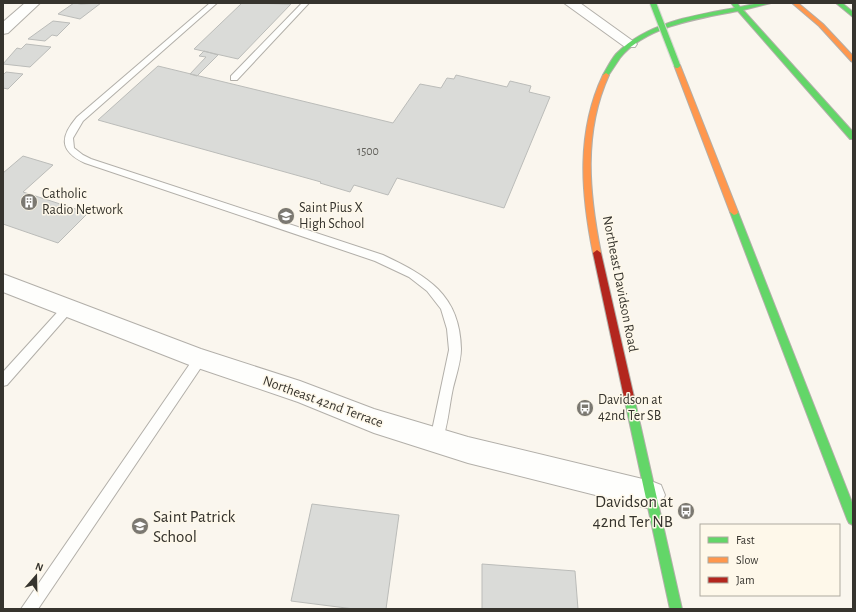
<svg xmlns="http://www.w3.org/2000/svg" width="856" height="612" font-family="'Alegreya Sans',sans-serif">
<style>
.building{fill:#dadbd8;stroke:#bbbcb9}
.lines{fill:none;stroke-linecap:round;stroke-linejoin:round}
.lane-casing{stroke:#b2afa9;stroke-width:2}
.street-casing{stroke:#b2afa9;stroke-width:2}
.fast-casing{stroke:#b2afa9;stroke-width:2}
.slow-casing{stroke:#b2afa9;stroke-width:2}
.jam-casing{stroke:#b2afa9;stroke-width:2}
.lane{fill:#fefefc;fill-rule:evenodd}
.street{fill:#fefefc;fill-rule:evenodd}
.fast{fill:#63d668;fill-rule:evenodd}
.slow{fill:#ff974d;fill-rule:evenodd}
.jam{fill:#b3261e;fill-rule:evenodd}
.fast-bridge-casing{stroke:#d5d3cf;stroke-width:8;stroke-linecap:butt}
.fast-bridge{stroke:#63d668;stroke-width:6}
.labels{text-anchor:middle;dominant-baseline:central;stroke-width:3;stroke-linejoin:round;paint-order:stroke}
.number-label{font-size:12px;fill:#5f5e58}
.poi-label{font-size:14px;fill:#36342e;stroke:#fef8ea;text-anchor:start}
.street-label{font-size:14px;fill:#36342e;stroke:#fef8ea}
.near-poi-label{font-size:17px;fill:#36342e;stroke:#fef8ea;text-anchor:end}
</style>
<rect width="100%" height="100%" fill="#faf6ee"/>
<path class="building" d="M 74,3 L 81,4 L 101,3 L 80,19 L 58,14 Z
M 242,3 L 291,4 L 238,59 L 194,49 Z
M 53,21 L 70,23 L 57,36 L 52,35 L 45,41 L 28,39 Z
M 26,44 L 51,47 L 30,67 L 3,64 L 17,48 L 21,49 Z
M 204,51 L 218,55 L 197,76 L 190,74 L 206,57 L 199,56 Z
M 158,66 L 393,123 L 420,84 L 441,88 L 447,78 L 454,79 L 456,75 L 507,87 L 510,81 L 531,86 L 529,92 L 550,97 L 504,208 L 397,178 L 388,195 L 354,185 L 350,192 L 320,183 L 321,182 L 98,120 Z
M 6,72 L 23,74 L 8,89 L 3,88 L 3,75 Z
M 23,156 L 53,165 L 23,192 L 88,213 L 58,243 L 3,224 L 3,173 Z
M 312,504 L 399,515 L 386,609 L 354,609 L 291,601 Z
M 482,564 L 575,571 L 578,609 L 482,609 Z"/>
<g class="lines">
<g class="lane-casing">
<path id="lane" d="M 210,3 L 217,3 L 83,121 L 73,138 L 74,148 L 83,155 L 91,159 L 383,255 C 427,276 460,294 461,349 C 461,361 456,376 453,388 C 449,406 448,427 441,444 L 436,446 L 431,444 L 430,440 L 449,350 L 447,329 L 441,309 L 427,291 L 409,277 L 375,261 L 85,163 C 59,151 60,137 77,117 Z
M 302,3 L 309,3 L 237,80 L 231,80 L 231,76 Z
M 67,304 L 71,306 L 73,309 L 71,312 L 7,385 L 3,386 L 3,372 L 63,306 Z
M 200,354 L 204,355 L 206,359 L 204,363 L 38,609 L 21,609 L 196,355 Z"/>
</g>
<g class="street-casing">
<path id="street" d="M 25,3 L 40,3 L 8,33 L 3,34 L 3,22 Z
M 564,3 L 580,3 L 637,44 L 635,47 L 625,47 Z
M 3,274 L 201,349 L 300,381 L 374,409 L 468,437 L 651,481 L 661,485 L 665,495 L 661,505 L 651,509 L 468,463 L 374,433 L 298,402 L 192,366 L 3,292 Z"/>
</g>
<g class="fast-casing">
<path id="fast" d="M 731,3 L 737,3 L 740,7 L 759,3 L 771,3 L 743,10 L 853,132 L 853,139 L 850,139 L 738,11 C 700,18 645,26 620,58 C 616,64 612,70 608,76 L 603,75 C 607,68 611,60 616,54 C 646,23 694,15 735,8 Z
M 836,3 L 842,3 L 853,12 L 853,17 Z
M 734,209 L 738,212 L 853,505 L 853,525 L 849,523 L 847,519 L 730,212 Z
M 629,392 L 633,394 L 634,397 L 682,609 L 670,609 L 624,397 L 625,394 Z"/>
</g>
<g class="slow-casing">
<path id="slow" d="M 792,3 L 798,3 L 823,24 L 853,56 L 853,62 L 851,61 L 819,26 Z
M 677,63 L 680,65 L 738,212 L 737,214 L 734,215 L 730,212 L 674,65 Z
M 606,73 L 609,75 C 583,132 589,193 601,253 L 597,256 L 593,253 C 581,193 576,132 603,75 Z"/>
</g>
<g class="jam-casing">
<path id="jam" d="M 597,250 L 601,253 L 634,397 L 633,400 L 629,402 L 625,400 L 624,397 L 593,253 Z"/>
</g>
<use href="#lane" class="lane"/>
<use href="#street" class="street"/>
<use href="#fast" class="fast"/>
<use href="#slow" class="slow"/>
<use href="#jam" class="jam"/>
<g class="fast-bridge-casing">
<path id="fast-bridge" d="M 653,3 L 677,65"/>
</g>
<use href="#fast-bridge" class="fast-bridge"/>
</g>
<defs>
<g id="building-disc" transform="scale(0.9)"><circle r="9.5" fill="#7b7871" stroke="#fef8ea"/><path d="M-4-6H4V6H1V3H-1V6H-4ZM-2.5-4.3h1.7v1.8h-1.7ZM.8-4.3h1.7v1.8H.8ZM-2.5-1h1.7V.8h-1.7ZM.8-1h1.7V.8H.8Z" fill="#fff"/></g>
<g id="school-disc" transform="scale(0.9)"><circle r="9.5" fill="#7b7871" stroke="#fef8ea"/><path d="M0-5L7-2L0 1L-7-2ZM-4 1L0 2.5L4 1V4Q0 6-4 4Z" fill="#fff"/></g>
<g id="bus-disc" transform="scale(0.9)"><circle r="9.5" fill="#7b7871" stroke="#fef8ea"/><path d="M-5-6H5V4H4V6H2V4H-2V6H-4V4H-5ZM-3.5-4V0h7V-4ZM-3.5 1.2v1.5H-2V1.2ZM2 1.2v1.5H3.5V1.2Z" fill="#fff"/></g>
</defs>
<g fill-rule="evenodd">
<use href="#building-disc" x="29" y="202"/>
<use href="#school-disc" x="286" y="216"/>
<use href="#bus-disc" x="585" y="408"/>
<use href="#bus-disc" x="686" y="511"/>
<use href="#school-disc" x="140" y="526"/>
</g>
<g class="labels">
<g class="number-label">
<text x="368" y="151">1500</text>
</g>
<g class="poi-label">
<text x="42" y="194">Catholic<tspan x="42" dy="16">Radio Network</tspan></text>
<text x="299" y="208">Saint Pius X<tspan x="299" dy="16">High School</tspan></text>
<text x="598" y="400">Davidson at<tspan x="598" dy="16">42nd Ter SB</tspan></text>
</g>
<g class="street-label">
<text transform="translate(620 284) rotate(79)">Northeast Davidson Road</text>
<text transform="translate(323 402) rotate(20)">Northeast 42nd Terrace</text>
</g>
<g class="near-poi-label">
<text x="673" y="501">Davidson at<tspan x="673" dy="20">42nd Ter NB</tspan></text>
<text x="153" y="516" text-anchor="start">Saint Patrick<tspan x="153" dy="20">School</tspan></text>
</g>
</g>
<rect width="856" height="612" fill="none" stroke="#36342e" stroke-width="8"/>
<rect x="700" y="524" width="140" height="72" fill="#fef8ea" stroke="#aeaa9f"/>
<rect x="708" y="537" width="20" height="6" fill="#63d668" stroke="#aeaa9f"/>
<text x="736" y="544" font-size="12" fill="#36342e">Fast</text>
<rect x="708" y="557" width="20" height="6" fill="#ff974d" stroke="#aeaa9f"/>
<text x="736" y="564" font-size="12" fill="#36342e">Slow</text>
<rect x="708" y="577" width="20" height="6" fill="#b3261e" stroke="#aeaa9f"/>
<text x="736" y="584" font-size="12" fill="#36342e">Jam</text>
<g transform="translate(36 576) rotate(20)" stroke="#fef8ea" stroke-width="3" paint-order="stroke">
<path d="M0-3L7 15L0 10L-7 15Z" fill="#36342e"/>
<text y="-6" font-size="11" font-weight="bold" text-anchor="middle" fill="#36342e">N</text>
</g>
</svg>
